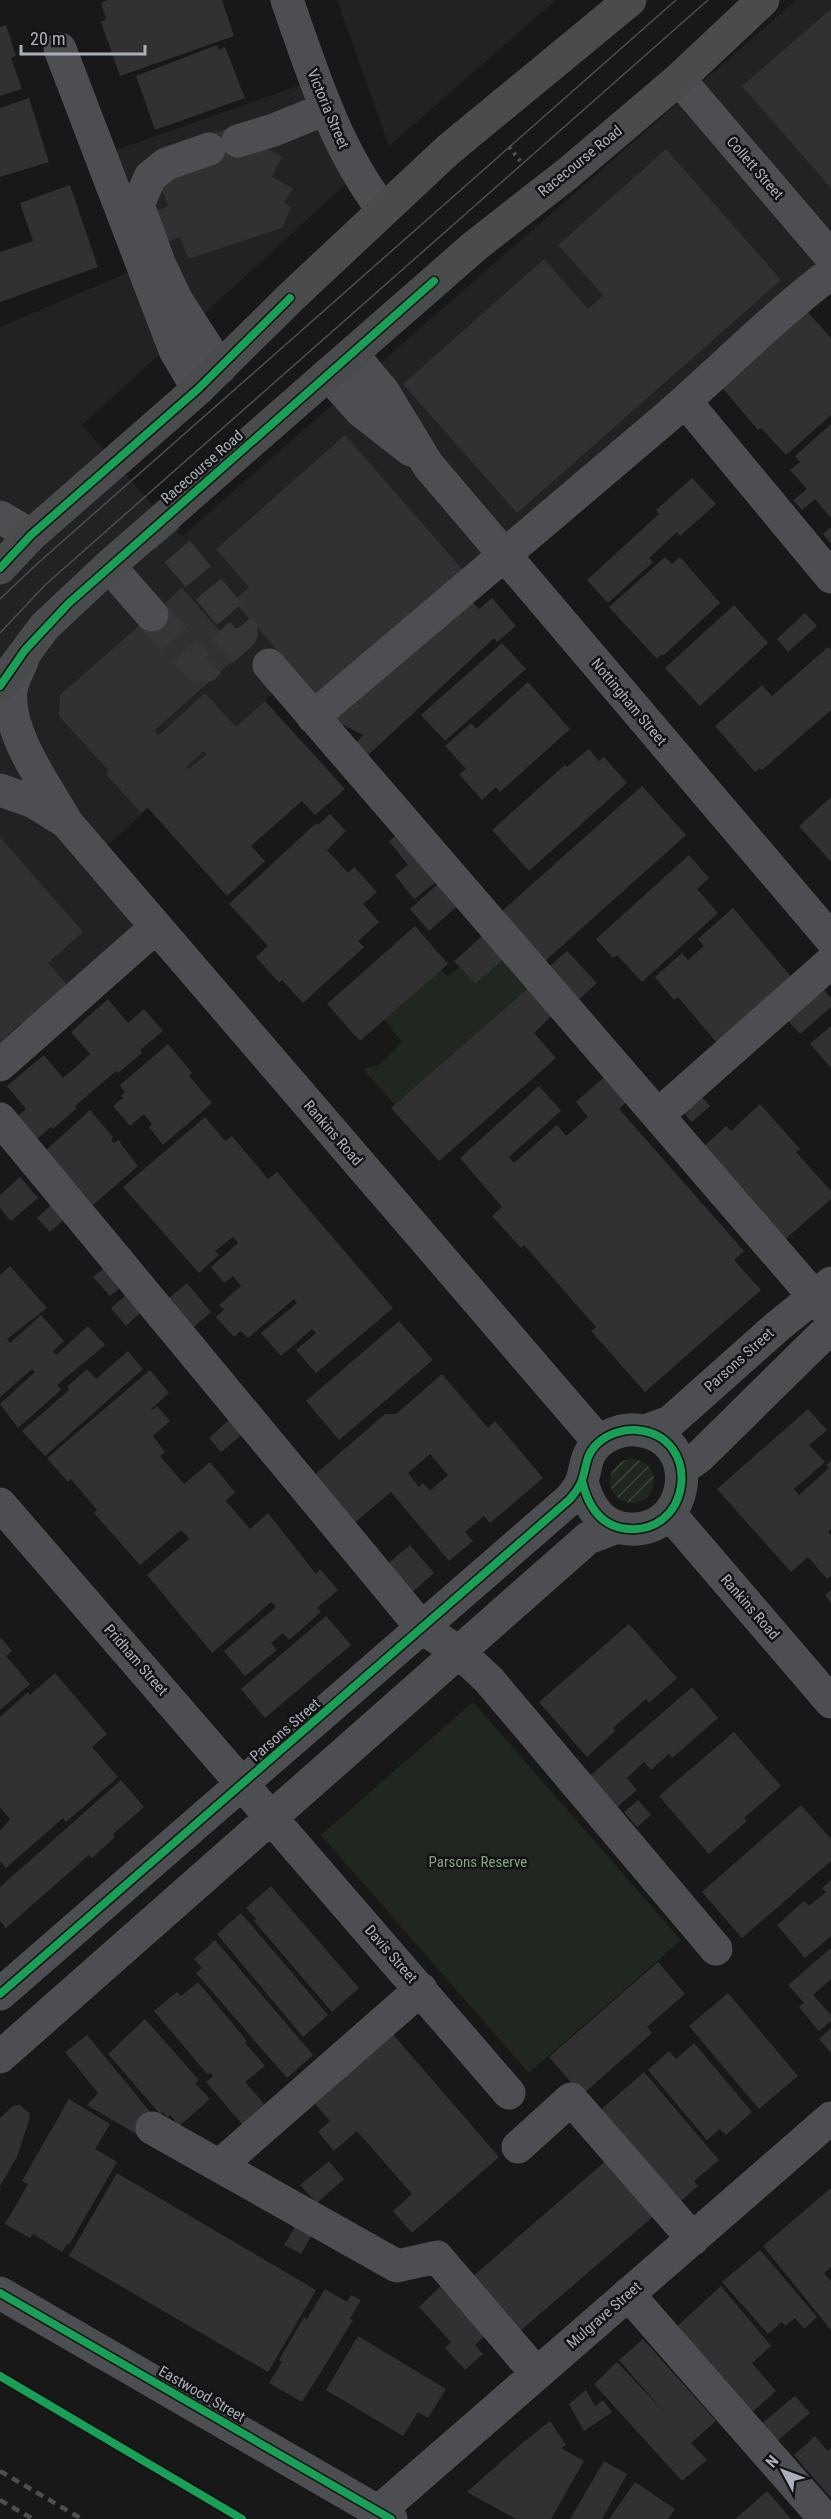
<svg xmlns="http://www.w3.org/2000/svg" width="831" height="2519" font-family="'Roboto Condensed',sans-serif">
<style>
.built{fill:#222224}
.green{fill:#202720}
.garden{fill:url(#garden-furrows)}
.building{fill:#313132;fill-rule:evenodd}
.lines{fill:none;stroke-linecap:round;stroke-linejoin:round}
.minor-tunnel{stroke:#353638;stroke-width:33;stroke-dasharray:33 16;stroke-linecap:butt}
.path{stroke:#4e4f53;stroke-width:4;stroke-dasharray:3 4.5;stroke-linecap:butt}
.minor{stroke:#4c4e51;stroke-width:33}
.highway{stroke:#4a4b4d;stroke-width:33}
.tram{stroke:#4c4e50;stroke-width:1.5}
.rail{stroke:#4c4e50;stroke-width:4.5;stroke-dasharray:8 6;stroke-linecap:butt}
.cycleway-casing{stroke:#121214;stroke-width:11}
.cycleway{stroke:#1a9f57;stroke-width:8}
.labels{text-anchor:middle;dominant-baseline:central;stroke-width:5;stroke-linejoin:round;paint-order:stroke}
.street-label{font-size:15px;fill:#aab0b9;stroke:#121214}
.park-label{font-size:15px;fill:#84a381;stroke:#121214}
</style>
<defs>
<pattern id="garden-furrows" width="10" height="10" patternUnits="userSpaceOnUse" patternTransform="scale(1.5)"><rect width="10" height="10" fill="#202720"/><path d="M-1 1l2-2M0 10L10 0M9 11l2-2" fill="none" stroke="#3e443e"/></pattern>
</defs>
<rect width="100%" height="100%" fill="#181818"/>
<path class="built" d="M 337,0 L 556,0 L 389,146 Z
M 796,0 L 831,0 L 831,275 L 529,535 L 284,683 L 96,856 L 156,927 L 0,1067 L 0,327 L 129,272 L 88,160 L 318,79 L 355,176 L 82,425 L 181,537 Z"/>
<path class="green" d="M 509,955 L 533,984 L 395,1105 L 363,1069 L 379,1065 L 402,1042 L 384,1019 L 441,969 L 447,976 L 459,967 L 475,984 Z
M 473,1702 L 681,1940 L 529,2073 L 321,1835 Z"/>
<path class="garden" d="M610 1481a22 22 0 1 1 44 0a22 22 0 1 1-44 0Z"/>
<path class="building" d="M 107,0 L 222,0 L 234,36 L 120,76 L 101,22 L 106,19 L 101,3 Z
M 831,9 L 831,188 L 742,86 Z
M 6,25 L 16,56 L 11,58 L 22,89 L 0,96 L 0,27 Z
M 217,45 L 219,50 L 225,47 L 245,98 L 155,130 L 136,76 Z
M 29,98 L 49,162 L 0,177 L 0,108 Z
M 233,126 L 261,146 L 282,156 L 272,177 L 293,188 L 284,203 L 291,207 L 282,228 L 188,259 L 180,237 L 166,243 L 153,212 L 168,206 L 159,182 L 205,137 Z
M 666,149 L 781,280 L 517,513 L 403,384 L 544,259 L 588,309 L 603,295 L 558,245 Z
M 70,185 L 98,267 L 0,302 L 0,252 L 33,241 L 20,203 Z
M 805,309 L 831,338 L 831,415 L 786,455 L 761,428 L 758,430 L 720,385 Z
M 831,424 L 831,518 L 815,499 L 802,510 L 793,500 L 807,489 L 790,470 L 800,462 L 795,456 Z
M 345,435 L 463,570 L 318,697 L 234,601 L 249,587 L 216,549 Z
M 692,478 L 716,504 L 680,536 L 677,532 L 649,558 L 653,562 L 608,603 L 587,580 L 659,514 L 656,510 Z
M 831,527 L 831,544 L 823,534 Z
M 665,557 L 672,564 L 680,557 L 720,603 L 663,656 L 661,654 L 657,659 L 609,607 Z
M 182,588 L 240,654 L 154,731 L 159,735 L 205,693 L 236,727 L 265,701 L 345,789 L 315,815 L 302,801 L 251,846 L 265,861 L 227,896 L 147,807 L 141,813 L 106,774 L 109,771 L 59,716 L 60,695 ZM 204,751 L 207,754 L 189,769 L 187,766 Z
M 468,597 L 479,609 L 492,598 L 516,626 L 497,642 L 494,638 L 366,757 L 355,744 L 363,735 L 332,719 Z
M 734,605 L 768,643 L 700,706 L 665,668 Z
M 805,613 L 817,626 L 788,652 L 777,639 Z
M 502,643 L 526,669 L 445,741 L 421,715 Z
M 828,647 L 831,650 L 831,710 L 762,770 L 760,768 L 755,772 L 715,726 L 762,685 L 772,696 Z
M 528,682 L 570,729 L 500,792 L 496,787 L 482,800 L 459,774 L 466,769 L 445,746 L 471,723 L 476,729 Z
M 589,749 L 599,761 L 604,757 L 627,783 L 529,871 L 492,830 L 565,765 L 567,767 Z
M 642,786 L 686,835 L 544,962 L 500,913 Z
M 831,797 L 831,862 L 799,826 Z
M 330,814 L 346,831 L 327,850 L 348,873 L 354,867 L 377,892 L 363,904 L 379,922 L 358,941 L 364,947 L 303,1003 L 282,980 L 279,983 L 256,957 L 268,946 L 229,904 L 316,823 L 318,825 Z
M 405,828 L 444,876 L 414,899 L 395,875 L 408,865 L 389,841 Z
M 0,837 L 83,932 L 48,963 L 73,991 L 27,1031 L 21,1023 L 0,1042 Z
M 689,855 L 709,878 L 697,889 L 718,913 L 642,982 L 617,955 L 613,958 L 596,939 Z
M 442,880 L 462,902 L 429,931 L 410,909 Z
M 733,908 L 793,979 L 718,1044 L 678,997 L 674,1000 L 655,977 L 682,953 L 688,960 L 704,946 L 698,939 Z
M 415,926 L 448,964 L 360,1041 L 327,1004 Z
M 488,931 L 509,955 L 475,984 L 454,961 Z
M 567,951 L 597,983 L 577,1001 L 548,968 Z
M 533,984 L 557,1011 L 534,1033 L 556,1058 L 439,1161 L 391,1108 Z
M 819,984 L 831,998 L 831,1007 L 800,1034 L 783,1015 Z
M 108,999 L 128,1023 L 144,1009 L 163,1031 L 140,1050 L 142,1053 L 118,1073 L 116,1071 L 75,1106 L 77,1108 L 53,1129 L 51,1127 L 31,1144 L 12,1121 L 26,1109 L 7,1086 L 44,1055 L 63,1078 L 77,1066 L 90,1054 L 71,1032 Z
M 831,1026 L 831,1068 L 810,1044 Z
M 168,1044 L 192,1073 L 189,1076 L 212,1103 L 163,1145 L 149,1127 L 152,1124 L 144,1114 L 130,1126 L 113,1106 L 123,1098 L 121,1096 L 125,1092 L 120,1085 Z
M 610,1072 L 632,1097 L 619,1109 L 744,1251 L 734,1260 L 761,1290 L 645,1392 L 591,1331 L 596,1327 L 524,1245 L 521,1248 L 492,1216 L 502,1207 L 460,1158 L 539,1086 L 561,1111 L 509,1157 L 514,1163 L 557,1125 L 566,1136 L 588,1117 L 576,1102 Z
M 697,1091 L 710,1106 L 692,1122 L 678,1107 Z
M 760,1104 L 800,1149 L 796,1152 L 831,1191 L 831,1199 L 781,1243 L 701,1149 L 726,1126 L 731,1131 Z
M 90,1110 L 113,1137 L 111,1140 L 114,1143 L 118,1140 L 138,1166 L 93,1205 L 72,1180 L 69,1182 L 44,1152 Z
M 205,1117 L 225,1141 L 232,1136 L 268,1179 L 277,1172 L 393,1308 L 316,1373 L 296,1350 L 316,1333 L 312,1329 L 281,1356 L 261,1333 L 297,1303 L 294,1299 L 248,1338 L 241,1331 L 234,1337 L 216,1317 L 224,1310 L 219,1305 L 241,1286 L 233,1276 L 224,1283 L 211,1267 L 238,1243 L 233,1237 L 215,1251 L 219,1255 L 199,1273 L 123,1187 Z
M 20,1177 L 38,1198 L 11,1221 L 0,1208 L 0,1195 Z
M 51,1205 L 64,1220 L 50,1232 L 37,1218 Z
M 10,1266 L 47,1308 L 7,1339 L 10,1343 L 41,1315 L 64,1341 L 53,1351 L 56,1355 L 88,1326 L 105,1345 L 57,1385 L 61,1390 L 18,1428 L 0,1404 L 35,1372 L 32,1369 L 0,1397 L 0,1275 Z
M 103,1269 L 120,1288 L 110,1296 L 93,1277 Z
M 187,1283 L 211,1312 L 187,1333 L 162,1304 Z
M 125,1296 L 140,1313 L 126,1326 L 111,1308 Z
M 399,1321 L 433,1360 L 339,1440 L 306,1401 Z
M 128,1351 L 143,1369 L 45,1456 L 22,1431 L 69,1390 L 67,1387 L 87,1369 L 96,1379 Z
M 150,1370 L 169,1393 L 151,1409 L 152,1410 L 157,1406 L 170,1421 L 153,1436 L 165,1452 L 160,1456 L 184,1484 L 210,1462 L 235,1492 L 226,1501 L 250,1529 L 268,1513 L 316,1574 L 320,1569 L 338,1590 L 317,1608 L 321,1612 L 289,1640 L 283,1633 L 271,1643 L 277,1650 L 245,1676 L 224,1651 L 276,1607 L 271,1602 L 212,1653 L 147,1575 L 189,1539 L 186,1535 L 181,1530 L 140,1565 L 94,1513 L 97,1510 L 71,1479 L 68,1482 L 47,1458 Z
M 442,1374 L 488,1428 L 495,1421 L 543,1478 L 490,1523 L 484,1516 L 465,1532 L 473,1541 L 449,1561 L 391,1492 L 352,1525 L 312,1477 L 385,1414 L 396,1414 ZM 430,1454 L 448,1475 L 430,1491 L 423,1483 L 419,1487 L 408,1473 Z
M 808,1409 L 827,1430 L 809,1445 L 825,1462 L 794,1489 L 799,1495 L 829,1468 L 826,1465 L 831,1461 L 831,1529 L 828,1532 L 831,1535 L 831,1576 L 827,1579 L 808,1557 L 791,1572 L 717,1489 Z
M 232,1417 L 245,1432 L 221,1452 L 209,1438 Z
M 410,1545 L 434,1573 L 410,1594 L 386,1565 Z
M 831,1590 L 831,1603 L 825,1595 Z
M 326,1616 L 351,1645 L 265,1718 L 241,1689 Z
M 629,1624 L 677,1678 L 649,1703 L 646,1699 L 613,1728 L 615,1731 L 587,1757 L 539,1702 Z
M 0,1637 L 12,1651 L 6,1656 L 30,1684 L 0,1710 Z
M 55,1673 L 107,1734 L 92,1747 L 118,1777 L 66,1822 L 63,1818 L 6,1868 L 0,1861 L 0,1831 L 10,1819 L 0,1807 L 0,1717 L 28,1692 L 30,1695 Z
M 692,1687 L 718,1718 L 672,1758 L 669,1754 L 651,1770 L 644,1762 L 627,1778 L 637,1790 L 615,1809 L 584,1781 Z
M 734,1732 L 781,1786 L 744,1818 L 747,1821 L 709,1854 L 659,1796 Z
M 121,1780 L 144,1807 L 113,1834 L 115,1837 L 92,1858 L 89,1855 L 6,1928 L 0,1921 L 0,1887 Z
M 638,1800 L 651,1815 L 637,1827 L 624,1812 Z
M 801,1805 L 831,1839 L 831,1861 L 742,1938 L 702,1892 Z
M 831,1880 L 831,1936 L 805,1958 L 777,1925 L 804,1901 L 809,1906 L 826,1892 L 822,1888 Z
M 271,1886 L 359,1988 L 332,2012 L 254,1921 L 256,1919 L 246,1908 Z
M 241,1913 L 328,2015 L 303,2037 L 217,1934 Z
M 215,1940 L 313,2055 L 287,2078 L 196,1973 L 202,1968 L 194,1959 Z
M 831,1948 L 831,1979 L 813,1995 L 831,2015 L 831,2021 L 819,2031 L 799,2007 L 804,2003 L 788,1985 Z
M 658,1962 L 685,1994 L 647,2027 L 652,2033 L 582,2095 L 549,2057 Z
M 198,1982 L 247,2041 L 245,2043 L 265,2066 L 245,2082 L 265,2105 L 242,2124 L 206,2082 L 213,2076 L 210,2072 L 208,2075 L 154,2011 L 177,1992 L 181,1996 Z
M 728,1993 L 798,2076 L 759,2109 L 689,2026 Z
M 145,2019 L 199,2080 L 195,2083 L 210,2099 L 179,2126 L 170,2115 L 167,2117 L 163,2112 L 160,2114 L 108,2054 Z
M 831,2028 L 831,2053 L 819,2039 Z
M 390,2031 L 499,2157 L 412,2233 L 393,2211 L 412,2194 L 357,2131 L 334,2151 L 318,2132 L 330,2121 L 314,2103 Z
M 87,2035 L 151,2113 L 138,2135 L 87,2105 L 98,2093 L 65,2052 Z
M 694,2043 L 752,2112 L 726,2135 L 720,2129 L 707,2140 L 648,2070 L 669,2051 L 676,2059 Z
M 644,2072 L 719,2160 L 694,2181 L 698,2186 L 674,2207 L 597,2113 Z
M 69,2099 L 110,2124 L 95,2149 L 117,2162 L 69,2245 L 67,2244 L 62,2252 L 33,2234 L 30,2238 L 5,2224 L 28,2184 L 22,2181 Z
M 20,2105 L 30,2114 L 29,2120 L 17,2157 L 0,2186 L 0,2118 L 13,2106 Z
M 608,2159 L 656,2214 L 519,2332 L 471,2278 Z
M 329,2161 L 344,2179 L 317,2203 L 300,2185 Z
M 117,2173 L 316,2290 L 268,2372 L 69,2256 Z
M 831,2188 L 831,2267 L 824,2273 L 831,2281 L 831,2330 L 763,2246 Z
M 298,2222 L 314,2231 L 301,2254 L 284,2245 Z
M 760,2250 L 817,2317 L 804,2329 L 795,2318 L 785,2326 L 782,2322 L 768,2334 L 722,2282 Z
M 445,2282 L 490,2331 L 475,2345 L 483,2354 L 465,2370 L 445,2348 L 451,2342 L 419,2307 Z
M 721,2286 L 771,2346 L 752,2363 L 776,2391 L 747,2417 L 673,2330 Z
M 325,2289 L 347,2302 L 351,2295 L 361,2300 L 350,2319 L 353,2320 L 302,2402 L 269,2383 L 282,2362 L 279,2360 L 304,2317 L 307,2319 Z
M 358,2336 L 446,2389 L 428,2418 L 418,2412 L 403,2436 L 326,2390 Z
M 643,2339 L 716,2421 L 691,2443 L 707,2460 L 682,2481 L 594,2384 L 617,2362 L 665,2413 L 619,2360 Z
M 586,2390 L 595,2406 L 603,2400 L 612,2412 L 584,2431 L 569,2404 Z
M 795,2396 L 810,2413 L 776,2442 L 761,2424 Z
M 550,2421 L 566,2445 L 561,2448 L 584,2461 L 551,2519 L 516,2519 L 467,2492 L 520,2445 Z
M 815,2436 L 828,2451 L 831,2447 L 831,2498 L 794,2455 Z
M 604,2461 L 627,2474 L 602,2519 L 570,2519 Z
M 635,2482 L 675,2509 L 668,2519 L 609,2519 Z
M 767,2491 L 791,2519 L 735,2519 Z"/>
<g class="lines">
<path class="minor-tunnel" d="M 152,615 L 198,665 L 205,666 L 241,634 L 241,628 L 156,526"/>
<path class="path" d="M 509,147 L 521,162"/>
<path class="minor" d="M 287,0 C 313,74 335,147 383,210
M 60,49 L 175,350 L 198,389
M 679,79 L 831,257
M 238,141 L 274,130 L 325,109
M 209,149 L 166,164 L 150,177 L 138,205 L 159,263 L 177,301 L 220,368
M 352,354 L 383,391 L 428,465 L 831,939
M 328,374 L 361,411 L 411,450
M 685,401 L 831,577
M 0,517 L 31,535
M 109,566 L 152,615
M 24,655 C 21,667 13,677 11,690 C 6,733 47,787 67,823 L 599,1442
M 269,665 L 831,1316
M 313,717 C 431,617 549,518 667,417 C 722,369 773,317 831,273
M 0,790 L 34,802 L 66,822
M 0,1065 L 156,927
M 658,1115 L 831,962
M 0,1119 L 422,1628 L 459,1652 L 489,1680 L 716,1949
M 645,1431 L 670,1422 L 778,1326 L 831,1283
M 682,1469 L 699,1457 L 831,1327
M 0,1504 L 509,2093
M 669,1513 L 831,1702
M 0,1994 L 570,1499 C 574,1494 580,1487 582,1480 C 587,1466 585,1455 598,1443 C 608,1434 623,1429 636,1430 C 705,1435 692,1541 621,1528 C 598,1523 587,1502 582,1481
M 0,2057 L 588,1538 L 617,1527
M 152,2128 L 397,2266 L 437,2257 L 537,2374
M 518,2147 L 571,2099 L 693,2239
M 219,2166 L 421,1989
M 0,2293 L 391,2519
M 628,2294 L 825,2519
M 378,2512 L 831,2118"/>
<path class="highway" d="M 0,568 L 31,535 L 198,389 L 290,298 L 448,150 L 630,0
M 0,686 L 45,626 L 109,566 L 476,245 L 567,174 L 679,79 L 763,0"/>
<path class="tram" d="M 0,599 L 38,563 L 676,0
M 0,633 L 45,585 L 708,0"/>
<path class="rail" d="M 0,2471 L 82,2519
M 0,2500 L 33,2519"/>
<g class="cycleway-casing">
<path id="cycleway" d="M 0,568 L 31,535 L 198,389 L 290,298
M 0,686 L 25,650 L 69,603 L 434,281
M 0,1994 L 570,1499 C 574,1494 580,1487 582,1480 C 587,1466 585,1455 598,1443 C 608,1434 623,1429 636,1430 C 705,1435 692,1541 621,1528 C 598,1523 587,1502 582,1481
M 0,2293 L 391,2519
M 0,2376 L 242,2519"/>
</g>
<use href="#cycleway" class="cycleway"/>
</g>
<g class="labels">
<g class="street-label">
<text transform="translate(328 109) rotate(67)">Victoria Street</text>
<text transform="translate(580 161) rotate(-39)">Racecourse Road</text>
<text transform="translate(755 168) rotate(49)">Collett Street</text>
<text transform="translate(202 467) rotate(-41)">Racecourse Road</text>
<text transform="translate(629 702) rotate(50)">Nottingham Street</text>
<text transform="translate(333 1133) rotate(49)">Rankins Road</text>
<text transform="translate(739 1360) rotate(-42)">Parsons Street</text>
<text transform="translate(750 1607) rotate(49)">Rankins Road</text>
<text transform="translate(136 1660) rotate(49)">Pridham Street</text>
<text transform="translate(285 1730) rotate(-41)">Parsons Street</text>
<text transform="translate(391 1954) rotate(49)">Davis Street</text>
<text transform="translate(604 2315) rotate(-41)">Mulgrave Street</text>
<text transform="translate(202 2394) rotate(30)">Eastwood Street</text>
</g>
<g class="park-label">
<text x="478" y="1862">Parsons Reserve</text>
</g>
</g>
<g transform="translate(783 2471) rotate(311)" stroke="#121214" stroke-width="4.5" paint-order="stroke">
<path d="M0-4.5L10 22L0 15L-10 22Z" fill="#aab0b9"/>
<text y="-9" font-size="16" font-weight="bold" text-anchor="middle" fill="#aab0b9">N</text>
</g>
<path d="M21 45v9h124v-9" fill="none" stroke="#aab0b9" stroke-width="3"/>
<text x="30" y="45" font-size="18" fill="#aab0b9" stroke="#121214" stroke-width="4.5" paint-order="stroke">20 m</text>
</svg>
